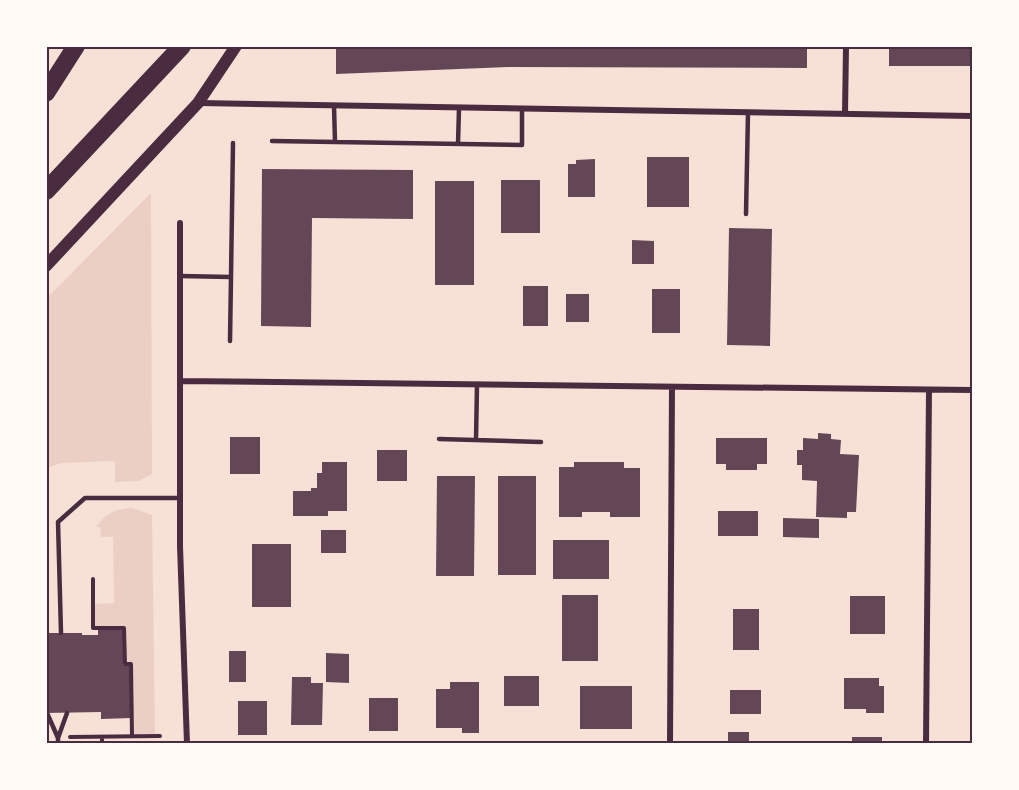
<svg xmlns="http://www.w3.org/2000/svg" width="1019" height="790" font-family="'Source Sans 3',sans-serif">
<style>
.green{fill:#ebcfc5}
.building{fill:#644757}
.lines{fill:none;stroke-linecap:round;stroke-linejoin:round}
.path{stroke:#4a2c40;stroke-width:4}
.service{stroke:#4a2c40;stroke-width:4.5}
.minor{stroke:#4a2c40;stroke-width:6}
.secondary{stroke:#4a2c40;stroke-width:12}
.motorway{stroke:#4a2c40;stroke-width:18}
.neatline{fill:none;stroke:#4a2c40;stroke-width:2}
</style>
<rect width="100%" height="100%" fill="#f7e1d7"/>
<path class="green" d="M 151,193 L 152,474 L 139,481 L 115,482 L 115,461 L 61,463 L 47,468 L 47,298 Z
M 132,508 L 152,515 L 155,734 L 134,735 L 126,663 L 126,627 L 95,628 L 94,604 L 114,603 L 113,537 L 101,537 L 100,527 L 96,527 C 105,513 116,509 132,508 Z"/>
<path class="building" d="M 336,46 L 807,46 L 807,68 L 508,67 L 336,74 Z
M 889,46 L 972,46 L 972,66 L 889,66 Z
M 647,157 L 689,157 L 689,207 L 647,207 Z
M 595,159 L 595,197 L 568,197 L 568,164 L 576,164 L 576,160 Z
M 262,169 L 413,170 L 413,219 L 312,218 L 311,327 L 261,326 Z
M 501,180 L 540,180 L 540,233 L 501,233 Z
M 435,181 L 474,181 L 474,285 L 435,285 Z
M 729,228 L 772,229 L 770,346 L 727,345 Z
M 632,240 L 654,241 L 654,264 L 632,264 Z
M 523,286 L 548,286 L 548,326 L 523,326 Z
M 652,289 L 680,289 L 680,333 L 652,333 Z
M 566,294 L 589,294 L 589,322 L 566,322 Z
M 818,433 L 831,434 L 831,439 L 841,440 L 840,454 L 859,455 L 856,512 L 847,512 L 847,518 L 816,517 L 817,481 L 802,480 L 802,465 L 797,465 L 797,450 L 803,450 L 803,438 L 818,439 Z
M 230,437 L 260,437 L 260,474 L 230,474 Z
M 716,438 L 767,438 L 767,464 L 757,464 L 757,470 L 726,470 L 726,464 L 716,464 Z
M 377,450 L 407,450 L 407,481 L 377,481 Z
M 322,462 L 347,462 L 347,511 L 328,511 L 328,516 L 293,516 L 293,491 L 311,491 L 311,488 L 317,488 L 317,473 L 322,473 Z
M 574,462 L 624,462 L 624,468 L 640,468 L 640,517 L 610,517 L 610,512 L 582,512 L 582,517 L 559,517 L 559,467 L 574,467 Z
M 437,476 L 475,476 L 474,576 L 436,576 Z
M 498,476 L 536,476 L 536,575 L 498,575 Z
M 718,511 L 758,511 L 758,536 L 718,536 Z
M 783,518 L 819,519 L 819,538 L 783,537 Z
M 321,530 L 346,530 L 346,553 L 321,553 Z
M 553,540 L 609,540 L 609,579 L 553,579 Z
M 252,544 L 291,544 L 291,607 L 252,607 Z
M 562,595 L 598,595 L 598,661 L 562,661 Z
M 850,596 L 885,596 L 885,634 L 850,634 Z
M 733,609 L 759,609 L 759,650 L 733,650 Z
M 98,629 L 123,629 L 123,665 L 131,665 L 131,718 L 101,719 L 101,712 L 46,713 L 46,633 L 82,633 L 82,635 L 98,635 Z
M 229,651 L 246,651 L 246,682 L 229,682 Z
M 326,653 L 349,654 L 349,683 L 326,682 Z
M 504,676 L 539,676 L 539,706 L 504,706 Z
M 292,677 L 311,677 L 311,683 L 323,683 L 322,725 L 291,725 Z
M 844,678 L 879,678 L 879,686 L 884,686 L 884,713 L 866,713 L 866,709 L 844,709 Z
M 450,682 L 479,682 L 479,733 L 462,733 L 462,728 L 436,728 L 436,689 L 450,689 Z
M 580,686 L 632,686 L 632,729 L 580,729 Z
M 730,690 L 761,690 L 761,714 L 730,714 Z
M 369,698 L 398,698 L 398,731 L 369,731 Z
M 238,701 L 267,701 L 267,735 L 238,735 Z
M 728,732 L 749,732 L 749,744 L 728,744 Z
M 852,737 L 882,737 L 882,744 L 852,744 Z"/>
<g class="lines">
<path class="path" d="M 93,579 L 93,628 L 124,628 L 125,664 L 131,664 L 132,736
M 70,737 L 160,736
M 102,737 L 102,744"/>
<path class="service" d="M 334,106 L 335,142
M 272,141 L 522,145 L 522,109
M 458,144 L 459,108
M 746,214 L 748,112
M 180,276 L 231,277 L 230,341
M 231,277 L 233,143
M 439,439 L 541,442
M 476,440 L 477,384
M 61,633 L 58,522 L 85,498 L 180,498
M 47,713 L 58,738
M 58,744 L 58,738 L 67,713"/>
<path class="minor" d="M 199,103 L 972,116
M 845,114 L 846,46
M 180,223 L 180,546 L 187,744
M 180,381 L 972,390
M 670,744 L 672,387
M 926,744 L 929,390"/>
<path class="secondary" d="M 46,266 L 198,103 L 236,46"/>
<path class="motorway" d="M 46,93 L 76,46
M 46,191 L 182,46"/>
</g>
<rect width="1019" height="790" fill="none" stroke="#fffaf5" stroke-width="96"/>
<rect x="48" y="48" width="923" height="694" class="neatline"/>
</svg>
